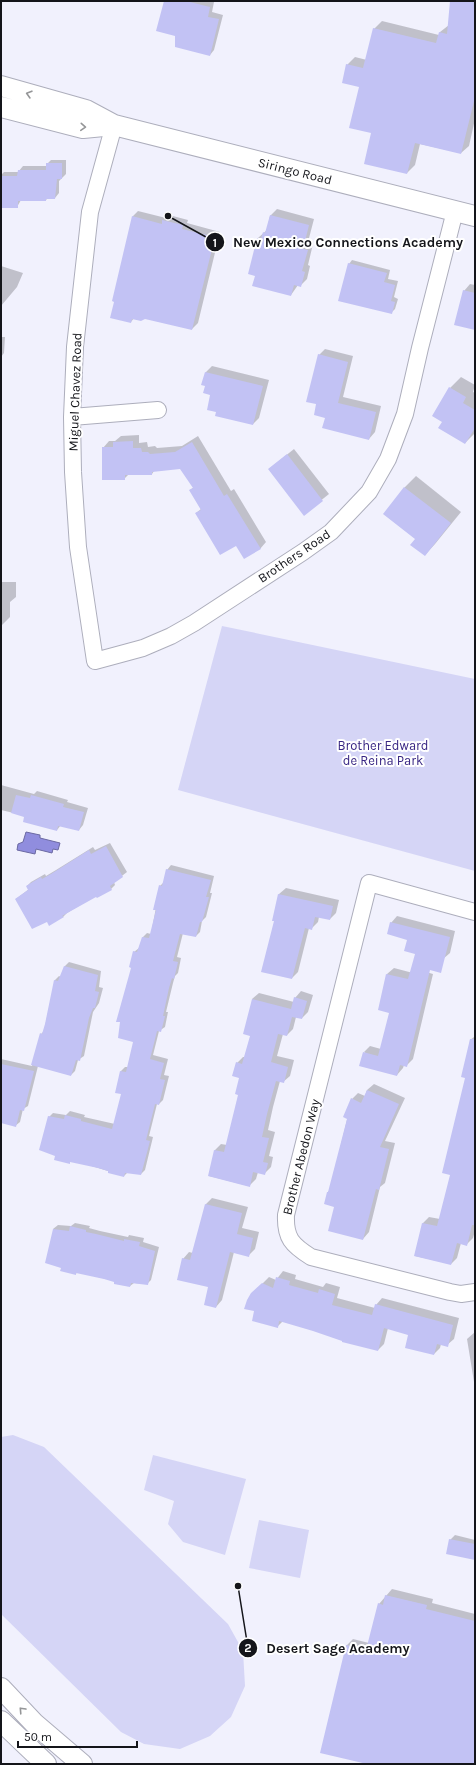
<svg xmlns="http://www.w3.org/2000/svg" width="476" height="1765" font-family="Karla,sans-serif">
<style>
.green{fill:#d5d5f6}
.water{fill:#908dde;stroke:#6b69a3}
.shadow{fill:#0003}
.building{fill:#c2c2f4}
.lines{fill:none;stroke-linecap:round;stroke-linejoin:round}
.minor-casing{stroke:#adaebc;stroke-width:18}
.tertiary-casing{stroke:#adaebc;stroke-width:22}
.minor{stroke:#fff;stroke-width:16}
.tertiary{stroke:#fff;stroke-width:20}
.oneway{stroke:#959698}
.labels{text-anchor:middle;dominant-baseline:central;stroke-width:4;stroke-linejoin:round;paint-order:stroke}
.street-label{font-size:13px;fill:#14151a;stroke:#fff}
.park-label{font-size:13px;fill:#382683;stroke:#fff}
.leader{fill:none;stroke:#14151a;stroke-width:1.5}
.callout-dot{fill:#14151a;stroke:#fff;stroke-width:1.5}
.mark-label{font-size:12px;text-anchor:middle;font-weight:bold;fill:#fff}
.callout-label{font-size:14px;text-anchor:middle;font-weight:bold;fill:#14151a;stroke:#fff;stroke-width:4;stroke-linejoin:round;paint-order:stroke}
</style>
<rect width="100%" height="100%" fill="#f1f1fd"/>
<path class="green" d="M 222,626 L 475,679 L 475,871 L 178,790 Z
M 13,1435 L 44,1447 L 228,1624 L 243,1651 L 245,1686 L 231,1717 L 210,1736 L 180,1749 L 144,1744 L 121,1732 L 1,1614 L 1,1437 Z
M 153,1455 L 246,1479 L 225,1555 L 183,1542 L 168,1524 L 174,1501 L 144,1490 Z
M 259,1520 L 309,1530 L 300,1578 L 249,1568 Z"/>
<path class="water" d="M 26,832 L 40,835 L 40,838 L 60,843 L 58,850 L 53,849 L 52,853 L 36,849 L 35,854 L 17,850 L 18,844 L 23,842 Z"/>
<path class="shadow" d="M 165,1 L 209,1 L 214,2 L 212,12 L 223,15 L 214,50 L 210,55 L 176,35 Z
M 451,1 L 475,1 L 475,119 L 469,146 L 461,153 L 420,144 L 415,165 L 407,173 L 372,132 L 360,87 L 347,65 L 355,57 L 367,60 L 374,29 L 382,21 L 439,35 L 440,32 L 449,25 Z
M 51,160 L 66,160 L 66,174 L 59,181 L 59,193 L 55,198 L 48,198 L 46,200 L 21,200 L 17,207 L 1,207 L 1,175 L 4,172 L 18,172 L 23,166 L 47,166 L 47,164 Z
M 277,209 L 314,219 L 308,242 L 313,244 L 308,265 L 310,266 L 307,279 L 300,286 L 298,285 L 291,295 L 256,275 L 258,238 L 267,230 L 270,216 Z
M 138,211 L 166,218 L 169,215 L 188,220 L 187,223 L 220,232 L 198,323 L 192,329 L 145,318 L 134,318 L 131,322 L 133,216 Z
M 352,260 L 390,270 L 388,279 L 398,281 L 394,297 L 398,299 L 395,309 L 391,313 L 349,264 Z
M 1,266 L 23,273 L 17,287 L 1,306 Z
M 470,284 L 475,285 L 475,329 L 464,291 Z
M 1,337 L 5,337 L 4,353 L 1,357 Z
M 325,349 L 353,356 L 343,397 L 381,406 L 375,432 L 369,439 L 326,417 L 318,403 L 319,355 Z
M 212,366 L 269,380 L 259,418 L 253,424 L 217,411 L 206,385 L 203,384 L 206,372 Z
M 461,377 L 475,385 L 473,392 L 475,393 L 475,433 L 465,443 L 450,388 Z
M 139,435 L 139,443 L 147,442 L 148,447 L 155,446 L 157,448 L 182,446 L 198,436 L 231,491 L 234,489 L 266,542 L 260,549 L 236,544 L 196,513 L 201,509 L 190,490 L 194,487 L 181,468 L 154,471 L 152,474 L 129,474 L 124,479 L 103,448 L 109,441 L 115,441 L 121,436 Z
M 294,449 L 329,494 L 304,514 L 269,469 Z
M 416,476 L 461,512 L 435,544 L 425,555 L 416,539 L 384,514 L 405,487 Z
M 1,582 L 16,582 L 16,597 L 10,602 L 10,617 L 1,626 Z
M 1,785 L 34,794 L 37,791 L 68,800 L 67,802 L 88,808 L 83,825 L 79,830 L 61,825 L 57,830 L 26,816 L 1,810 Z
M 110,843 L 127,872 L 114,882 L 115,885 L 111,889 L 96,895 L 67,913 L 63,917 L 48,921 L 16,899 L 29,889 L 27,886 L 31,882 L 45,874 L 46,876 L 56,870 L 93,847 L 95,850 Z
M 171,865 L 214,876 L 210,893 L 212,893 L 206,917 L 202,921 L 200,932 L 196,936 L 183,933 L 177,957 L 181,958 L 178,973 L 175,976 L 173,983 L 166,1012 L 168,1012 L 165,1027 L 159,1031 L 153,1055 L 168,1059 L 164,1075 L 169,1076 L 163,1100 L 159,1104 L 157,1104 L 149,1136 L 153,1137 L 145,1170 L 141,1174 L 128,1172 L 124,1176 L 56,1155 L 49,1117 L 53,1113 L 66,1115 L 70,1111 L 85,1115 L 84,1117 L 115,1124 L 122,1093 L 116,1092 L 121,1071 L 125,1067 L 128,1067 L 134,1041 L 132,967 L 134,952 L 139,948 L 143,937 L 147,933 L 151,934 L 160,886 L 164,882 L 167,870 Z
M 286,888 L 339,900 L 336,913 L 330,919 L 319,917 L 318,922 L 311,929 L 309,928 L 298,972 L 292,978 L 275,921 L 273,920 L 279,894 Z
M 397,916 L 455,931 L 450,953 L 443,959 L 409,939 L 391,923 Z
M 69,962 L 101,971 L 99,987 L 103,988 L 99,1003 L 93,1012 L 84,1056 L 78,1060 L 75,1071 L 71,1075 L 38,1066 L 28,1106 L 23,1109 L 20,1122 L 15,1126 L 1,1122 L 1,1059 L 32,1066 L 41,1034 L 44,1031 L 55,980 L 59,976 L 61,977 L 65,966 Z
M 394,968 L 413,973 L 416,969 L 433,974 L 413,1059 L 407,1065 L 404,1065 L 403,1068 L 397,1075 L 364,1052 L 370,1046 L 381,1049 L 390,1012 L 387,974 Z
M 301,991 L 313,995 L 308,1012 L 302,1018 L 296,1017 L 293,1029 L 287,1035 L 283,1034 L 277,1056 L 294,1060 L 290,1076 L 283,1082 L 280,1081 L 273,1107 L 268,1130 L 275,1132 L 269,1156 L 273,1157 L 271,1167 L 264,1174 L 258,1172 L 256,1179 L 249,1186 L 209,1176 L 215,1150 L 221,1144 L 227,1145 L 240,1094 L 241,1077 L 237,1063 L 243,1057 L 245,1057 L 251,1035 L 252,999 L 259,993 L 294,1002 L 295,998 Z
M 475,1033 L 475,1231 L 473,1238 L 467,1244 L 461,1243 L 457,1258 L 451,1264 L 415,1256 L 423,1223 L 429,1217 L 440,1219 L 451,1174 L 467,1077 L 470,1040 L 474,1037 Z
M 374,1084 L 405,1098 L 385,1141 L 395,1143 L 385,1183 L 380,1187 L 369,1232 L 363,1239 L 336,1206 L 328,1192 L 330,1190 L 352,1099 L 358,1093 L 365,1096 L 367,1090 Z
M 212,1198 L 248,1207 L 242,1228 L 259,1232 L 255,1249 L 248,1256 L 234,1252 L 222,1300 L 216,1307 L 209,1287 L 183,1259 L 189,1252 L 193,1253 L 206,1204 Z
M 75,1223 L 90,1226 L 89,1228 L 100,1231 L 128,1237 L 129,1235 L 144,1238 L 143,1242 L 159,1247 L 151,1280 L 147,1284 L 134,1283 L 130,1286 L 115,1281 L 77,1272 L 76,1274 L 62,1267 L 53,1229 L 58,1225 L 71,1226 Z
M 283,1271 L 296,1275 L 295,1279 L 323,1287 L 326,1283 L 340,1287 L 337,1298 L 375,1308 L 376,1305 L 382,1298 L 459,1318 L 454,1339 L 447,1345 L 441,1344 L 440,1348 L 434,1354 L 409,1334 L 388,1328 L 384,1344 L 378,1350 L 283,1321 L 277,1327 L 255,1311 L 256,1290 L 269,1277 L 276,1280 Z
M 475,1332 L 475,1381 L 474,1382 L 467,1339 Z
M 455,1535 L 475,1540 L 475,1559 L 450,1540 Z
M 392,1589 L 433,1599 L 432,1603 L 475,1614 L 475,1764 L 371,1764 L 346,1646 L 353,1639 L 369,1643 L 379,1604 Z"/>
<path class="building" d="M 164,1 L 186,1 L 210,7 L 208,17 L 219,19 L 210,56 L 175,47 L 175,36 L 156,31 Z
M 450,1 L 475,1 L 475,97 L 461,154 L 415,143 L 407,174 L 364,164 L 371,133 L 349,128 L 359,87 L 342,83 L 346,64 L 363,68 L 373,28 L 436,43 L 439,32 L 447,34 Z
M 46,163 L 62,163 L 62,179 L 57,179 L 55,199 L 46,199 L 46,201 L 18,201 L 18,208 L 1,208 L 1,176 L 17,176 L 18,170 L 46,170 Z
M 270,215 L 309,225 L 303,249 L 308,250 L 302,271 L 305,272 L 301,287 L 294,285 L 291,296 L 252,286 L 255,276 L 248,274 L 257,238 L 261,239 L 263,232 L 265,233 Z
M 132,216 L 162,224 L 162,220 L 183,225 L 182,229 L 215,237 L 192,330 L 145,319 L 141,321 L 132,319 L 131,323 L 110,318 L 114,302 L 112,301 Z
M 348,263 L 387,273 L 384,282 L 395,285 L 391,301 L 395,302 L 392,314 L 338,301 Z
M 463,290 L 475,293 L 475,330 L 454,325 Z
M 318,354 L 348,362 L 338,403 L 376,412 L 369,440 L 322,428 L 325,418 L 314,415 L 316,404 L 306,402 Z
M 205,372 L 263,386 L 253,425 L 215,416 L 216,412 L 207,410 L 210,395 L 203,393 L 205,386 L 201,385 Z
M 449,387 L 466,397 L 463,403 L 475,410 L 475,428 L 465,444 L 438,428 L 442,422 L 432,416 Z
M 133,441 L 133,448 L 141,448 L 142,452 L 148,452 L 150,454 L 175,452 L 192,442 L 224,496 L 227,494 L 261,549 L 244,559 L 236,546 L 220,555 L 195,513 L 201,510 L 189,490 L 193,488 L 180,469 L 152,472 L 152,475 L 125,475 L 125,480 L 102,480 L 102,447 L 113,447 L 113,442 Z
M 287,454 L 323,501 L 304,516 L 268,469 Z
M 404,487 L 451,523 L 425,556 L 410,545 L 415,539 L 383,514 Z
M 16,795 L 30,798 L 31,795 L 64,804 L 63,807 L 84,812 L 79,831 L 58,826 L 57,831 L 23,822 L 24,817 L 11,813 Z
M 106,846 L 123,877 L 110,886 L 112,890 L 97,898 L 96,897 L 62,916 L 64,917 L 49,926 L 47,922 L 32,929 L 15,899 L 28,890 L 26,886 L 41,877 L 42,879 L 51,874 L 89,850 L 91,854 Z
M 166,869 L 211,880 L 206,897 L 209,897 L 202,922 L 200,922 L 196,937 L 180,934 L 173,961 L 178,962 L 174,979 L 172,978 L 169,988 L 163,1016 L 165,1016 L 161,1032 L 157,1031 L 150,1059 L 164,1063 L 160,1079 L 165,1080 L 159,1105 L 155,1104 L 146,1140 L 150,1141 L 141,1175 L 125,1173 L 124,1177 L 108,1173 L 108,1171 L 98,1168 L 70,1162 L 70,1164 L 54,1160 L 55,1156 L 39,1150 L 48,1116 L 64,1119 L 65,1115 L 81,1119 L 81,1121 L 112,1129 L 121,1094 L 115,1093 L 120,1071 L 126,1072 L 133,1042 L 118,1038 L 120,1022 L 116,1022 L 131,968 L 129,967 L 133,951 L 137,952 L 142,937 L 149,938 L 156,910 L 153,910 L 159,885 L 162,886 Z
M 278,894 L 333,906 L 330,920 L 315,917 L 312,930 L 305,928 L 292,979 L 261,972 L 274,921 L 272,921 Z
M 390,922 L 450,937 L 441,973 L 430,970 L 407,1067 L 400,1065 L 397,1076 L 359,1066 L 363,1052 L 378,1056 L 389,1013 L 378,1010 L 386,974 L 408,979 L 415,954 L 404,951 L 407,940 L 387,934 Z
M 64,966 L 98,975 L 95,991 L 99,992 L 95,1008 L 93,1008 L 89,1018 L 80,1061 L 76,1060 L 71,1076 L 31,1065 L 40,1033 L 42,1034 L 45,1024 L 54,980 L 58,981 Z
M 294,997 L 307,1001 L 302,1019 L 292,1017 L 287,1036 L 278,1034 L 271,1062 L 288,1067 L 284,1083 L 276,1081 L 267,1114 L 262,1137 L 269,1138 L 263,1162 L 268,1163 L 265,1175 L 253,1172 L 250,1187 L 208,1176 L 214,1150 L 224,1152 L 238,1095 L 235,1094 L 239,1078 L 232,1076 L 236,1062 L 242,1064 L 250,1036 L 243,1034 L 252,999 L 291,1009 Z
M 470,1039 L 475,1039 L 475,1225 L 472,1225 L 467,1246 L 457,1243 L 451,1265 L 414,1256 L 422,1223 L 437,1226 L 450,1175 L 442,1173 L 465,1078 L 461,1077 Z
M 1,1064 L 34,1071 L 24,1111 L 20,1110 L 16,1127 L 1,1123 Z
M 367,1090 L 399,1104 L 380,1147 L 389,1149 L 379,1190 L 376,1189 L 363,1240 L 328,1231 L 334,1207 L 324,1204 L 327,1192 L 328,1192 L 347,1119 L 343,1117 L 351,1098 L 361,1103 Z
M 205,1204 L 242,1213 L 237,1234 L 253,1238 L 249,1257 L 230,1252 L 216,1308 L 204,1305 L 208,1287 L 177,1280 L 182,1258 L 190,1260 Z
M 70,1226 L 86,1230 L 86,1232 L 96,1234 L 124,1241 L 124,1239 L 140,1242 L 139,1246 L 155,1251 L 148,1285 L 131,1283 L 130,1287 L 114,1284 L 114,1282 L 104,1279 L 76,1273 L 76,1275 L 60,1271 L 61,1268 L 45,1263 L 53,1229 L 69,1231 Z
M 276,1277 L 290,1281 L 289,1285 L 318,1293 L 319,1289 L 335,1294 L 332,1305 L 372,1315 L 375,1304 L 453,1325 L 448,1347 L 437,1344 L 434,1355 L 405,1348 L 408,1335 L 384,1328 L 378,1351 L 342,1342 L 342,1341 L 313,1331 L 279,1321 L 278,1328 L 252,1321 L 254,1311 L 244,1309 L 247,1300 L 251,1293 L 262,1283 L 273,1288 Z
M 449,1539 L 475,1544 L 475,1560 L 446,1554 Z
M 385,1595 L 427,1605 L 426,1609 L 475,1621 L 475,1764 L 367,1764 L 320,1753 L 346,1645 L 366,1650 L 378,1603 L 383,1605 Z"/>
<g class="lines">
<g class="minor-casing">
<path id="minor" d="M 114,125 L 90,212 L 75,347 L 72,417 L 73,472 L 78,547 L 95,661 L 143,648 L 171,636 L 194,623 L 303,552 L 331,532 L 369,492 L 388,459 L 405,414 L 420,348 L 455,211
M 72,417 L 158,410
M 475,912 L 369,883 L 286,1215 C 285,1238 292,1245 311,1257 L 450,1292 L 461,1294 L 475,1292"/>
</g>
<g class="tertiary-casing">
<path id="tertiary" d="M 1,86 L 86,110 L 114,125 L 475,216
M 1,107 L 83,128 L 114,125
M 1,1688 L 34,1723 L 82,1764
M 1,1721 L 46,1764"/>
</g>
<use href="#minor" class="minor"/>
<use href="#tertiary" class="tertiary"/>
</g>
<defs><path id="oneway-chevron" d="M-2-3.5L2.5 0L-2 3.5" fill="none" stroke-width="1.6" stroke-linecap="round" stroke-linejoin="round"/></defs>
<g class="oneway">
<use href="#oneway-chevron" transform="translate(29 94) rotate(-164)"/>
<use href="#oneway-chevron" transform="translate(83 127) rotate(4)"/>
<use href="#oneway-chevron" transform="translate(22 1710) rotate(-133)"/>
</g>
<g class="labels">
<g class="street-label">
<text transform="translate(295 171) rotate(14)">Siringo Road</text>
<text transform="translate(75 392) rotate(-88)">Miguel Chavez Road</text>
<text transform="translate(294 556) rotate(-34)">Brothers Road</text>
<text transform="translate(301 1157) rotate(-76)">Brother Abedon Way</text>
</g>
<g class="park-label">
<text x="383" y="745">Brother Edward<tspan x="383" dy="15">de Reina Park</tspan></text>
</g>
</g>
<path class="leader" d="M168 216L215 242M238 1586L248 1648"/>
<g class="callout-dot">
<circle cx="168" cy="216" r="4"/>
<circle cx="238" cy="1586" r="4"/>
<circle cx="215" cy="242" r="10"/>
<circle cx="248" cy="1648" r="10"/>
</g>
<g class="mark-label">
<text x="215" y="247">1</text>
<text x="248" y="1652">2</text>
</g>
<g class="callout-label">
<text x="348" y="247">New Mexico Connections Academy</text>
<text x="338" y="1653">Desert Sage Academy</text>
</g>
<rect width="476" height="1765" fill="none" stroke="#14151a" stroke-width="4"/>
<path d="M18 1741v6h119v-6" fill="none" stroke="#14151a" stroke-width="2"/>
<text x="24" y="1741" font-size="12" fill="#14151a" stroke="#ffffff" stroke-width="3" paint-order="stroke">50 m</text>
</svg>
